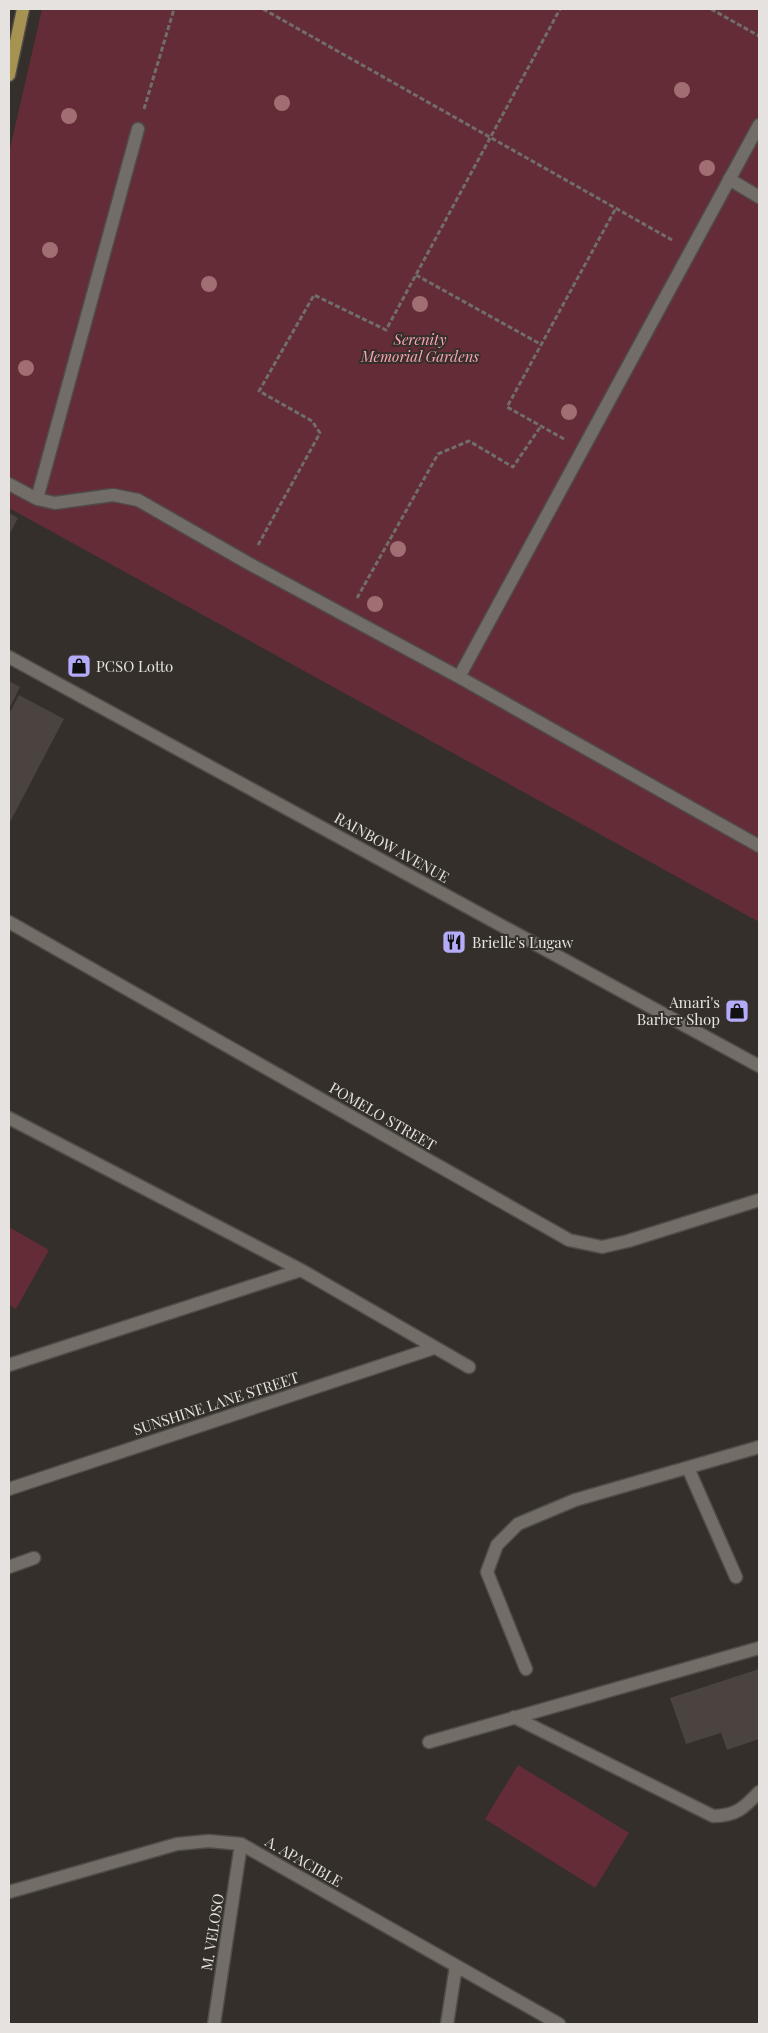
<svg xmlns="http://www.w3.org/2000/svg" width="768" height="2033" font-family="'Playfair Display',serif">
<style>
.green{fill:#642c36}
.building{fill:#4a4340}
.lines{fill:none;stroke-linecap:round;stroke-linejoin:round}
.minor-casing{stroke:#504c48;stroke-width:15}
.major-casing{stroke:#504c48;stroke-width:15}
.path{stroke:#716d68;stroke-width:3;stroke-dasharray:5 2.5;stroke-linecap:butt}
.minor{stroke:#736d68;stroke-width:12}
.major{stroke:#a69251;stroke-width:12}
.tree{fill:#a16f73}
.labels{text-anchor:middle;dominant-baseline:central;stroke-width:4;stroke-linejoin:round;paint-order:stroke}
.park-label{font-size:15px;font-style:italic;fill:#faa4af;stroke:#342f2a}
.poi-label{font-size:15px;fill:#e5e2df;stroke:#342f2a;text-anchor:start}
.street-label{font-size:15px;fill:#e5e2df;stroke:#342f2a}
</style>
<rect width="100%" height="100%" fill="#342f2a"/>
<path class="green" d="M 42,9 L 759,9 L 759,922 L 9,508 L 9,153 Z
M 9,1227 L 49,1250 L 16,1309 L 9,1305 Z
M 518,1765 L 629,1833 L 595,1888 L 485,1819 Z"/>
<path class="building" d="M 9,513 L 18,518 L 9,535 Z
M 9,681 L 20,687 L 9,709 Z
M 19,695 L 64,719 L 9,824 L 9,714 Z
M 759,1669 L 759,1739 L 727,1750 L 721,1733 L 686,1744 L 670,1698 Z"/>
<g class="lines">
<g class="minor-casing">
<path id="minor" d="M 729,179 L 759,197
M 9,484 L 37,499 L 55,503 L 113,495 L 138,500 L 248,563 L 459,677 L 759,846
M 37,499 L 138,129
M 9,657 L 759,1066
M 459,677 L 759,125
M 9,922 L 569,1240 L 602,1247 L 628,1241 L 759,1200
M 9,1118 L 301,1270 L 469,1367
M 9,1365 L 301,1270
M 688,1468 L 736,1577
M 9,1489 L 434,1348
M 9,1567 L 34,1558
M 526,1669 L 487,1572 L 497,1545 L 518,1524 L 575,1500 L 759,1447
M 514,1717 L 713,1816 C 736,1816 744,1808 759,1792
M 429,1742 L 759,1648
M 9,1892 L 177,1844 L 209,1841 L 241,1844 L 559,2024
M 214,2024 L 241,1844
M 447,2024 L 456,1966"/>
</g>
<g class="major-casing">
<path id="major" d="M 9,75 L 23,9"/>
</g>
<path class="path" d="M 263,9 L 672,240
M 711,9 L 759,36
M 144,109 L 174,9
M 416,275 L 542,345
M 564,439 L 507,407 L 616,208
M 258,545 L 320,433 L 312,421 L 259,391 L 314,295 L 386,330 L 560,9
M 357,598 L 438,454 L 469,441 L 513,467 L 541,426"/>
<use href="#minor" class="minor"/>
<use href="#major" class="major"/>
</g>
<g class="tree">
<circle cx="682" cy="90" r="8"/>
<circle cx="282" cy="103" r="8"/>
<circle cx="69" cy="116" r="8"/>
<circle cx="707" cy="168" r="8"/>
<circle cx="50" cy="250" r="8"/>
<circle cx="209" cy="284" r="8"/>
<circle cx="420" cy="304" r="8"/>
<circle cx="26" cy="368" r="8"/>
<circle cx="569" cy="412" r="8"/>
<circle cx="398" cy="549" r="8"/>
<circle cx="375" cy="604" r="8"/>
</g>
<defs>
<g id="shop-square" transform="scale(1.25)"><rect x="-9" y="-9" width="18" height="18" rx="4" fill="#b4acf9" stroke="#342f2a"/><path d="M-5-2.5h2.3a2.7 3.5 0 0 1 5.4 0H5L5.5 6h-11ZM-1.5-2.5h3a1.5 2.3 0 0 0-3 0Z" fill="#111"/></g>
<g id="restaurant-square" transform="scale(1.25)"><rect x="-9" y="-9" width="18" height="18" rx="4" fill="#b4acf9" stroke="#342f2a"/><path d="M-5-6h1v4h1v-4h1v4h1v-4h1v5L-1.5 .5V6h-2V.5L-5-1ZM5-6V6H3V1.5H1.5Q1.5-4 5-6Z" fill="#111"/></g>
</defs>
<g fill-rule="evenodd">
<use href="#shop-square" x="79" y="666"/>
<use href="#restaurant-square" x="454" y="942"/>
<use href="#shop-square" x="737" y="1011"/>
</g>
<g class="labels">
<g class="park-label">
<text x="420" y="339">Serenity<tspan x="420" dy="17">Memorial Gardens</tspan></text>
</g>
<g class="poi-label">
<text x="96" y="666">PCSO Lotto</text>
<text x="472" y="942">Brielle's Lugaw</text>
<text x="720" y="1002" text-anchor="end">Amari's<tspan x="720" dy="17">Barber Shop</tspan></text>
</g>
<g class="street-label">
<text transform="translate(392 847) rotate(29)">RAINBOW AVENUE</text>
<text transform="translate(383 1116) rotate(30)">POMELO STREET</text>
<text transform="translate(216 1403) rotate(-18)">SUNSHINE LANE STREET</text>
<text transform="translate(304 1861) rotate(30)">A. APACIBLE</text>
<text transform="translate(212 1932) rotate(-81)">M. VELOSO</text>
</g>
</g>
<rect width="768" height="2033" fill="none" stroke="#e5e2df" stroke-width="20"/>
</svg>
